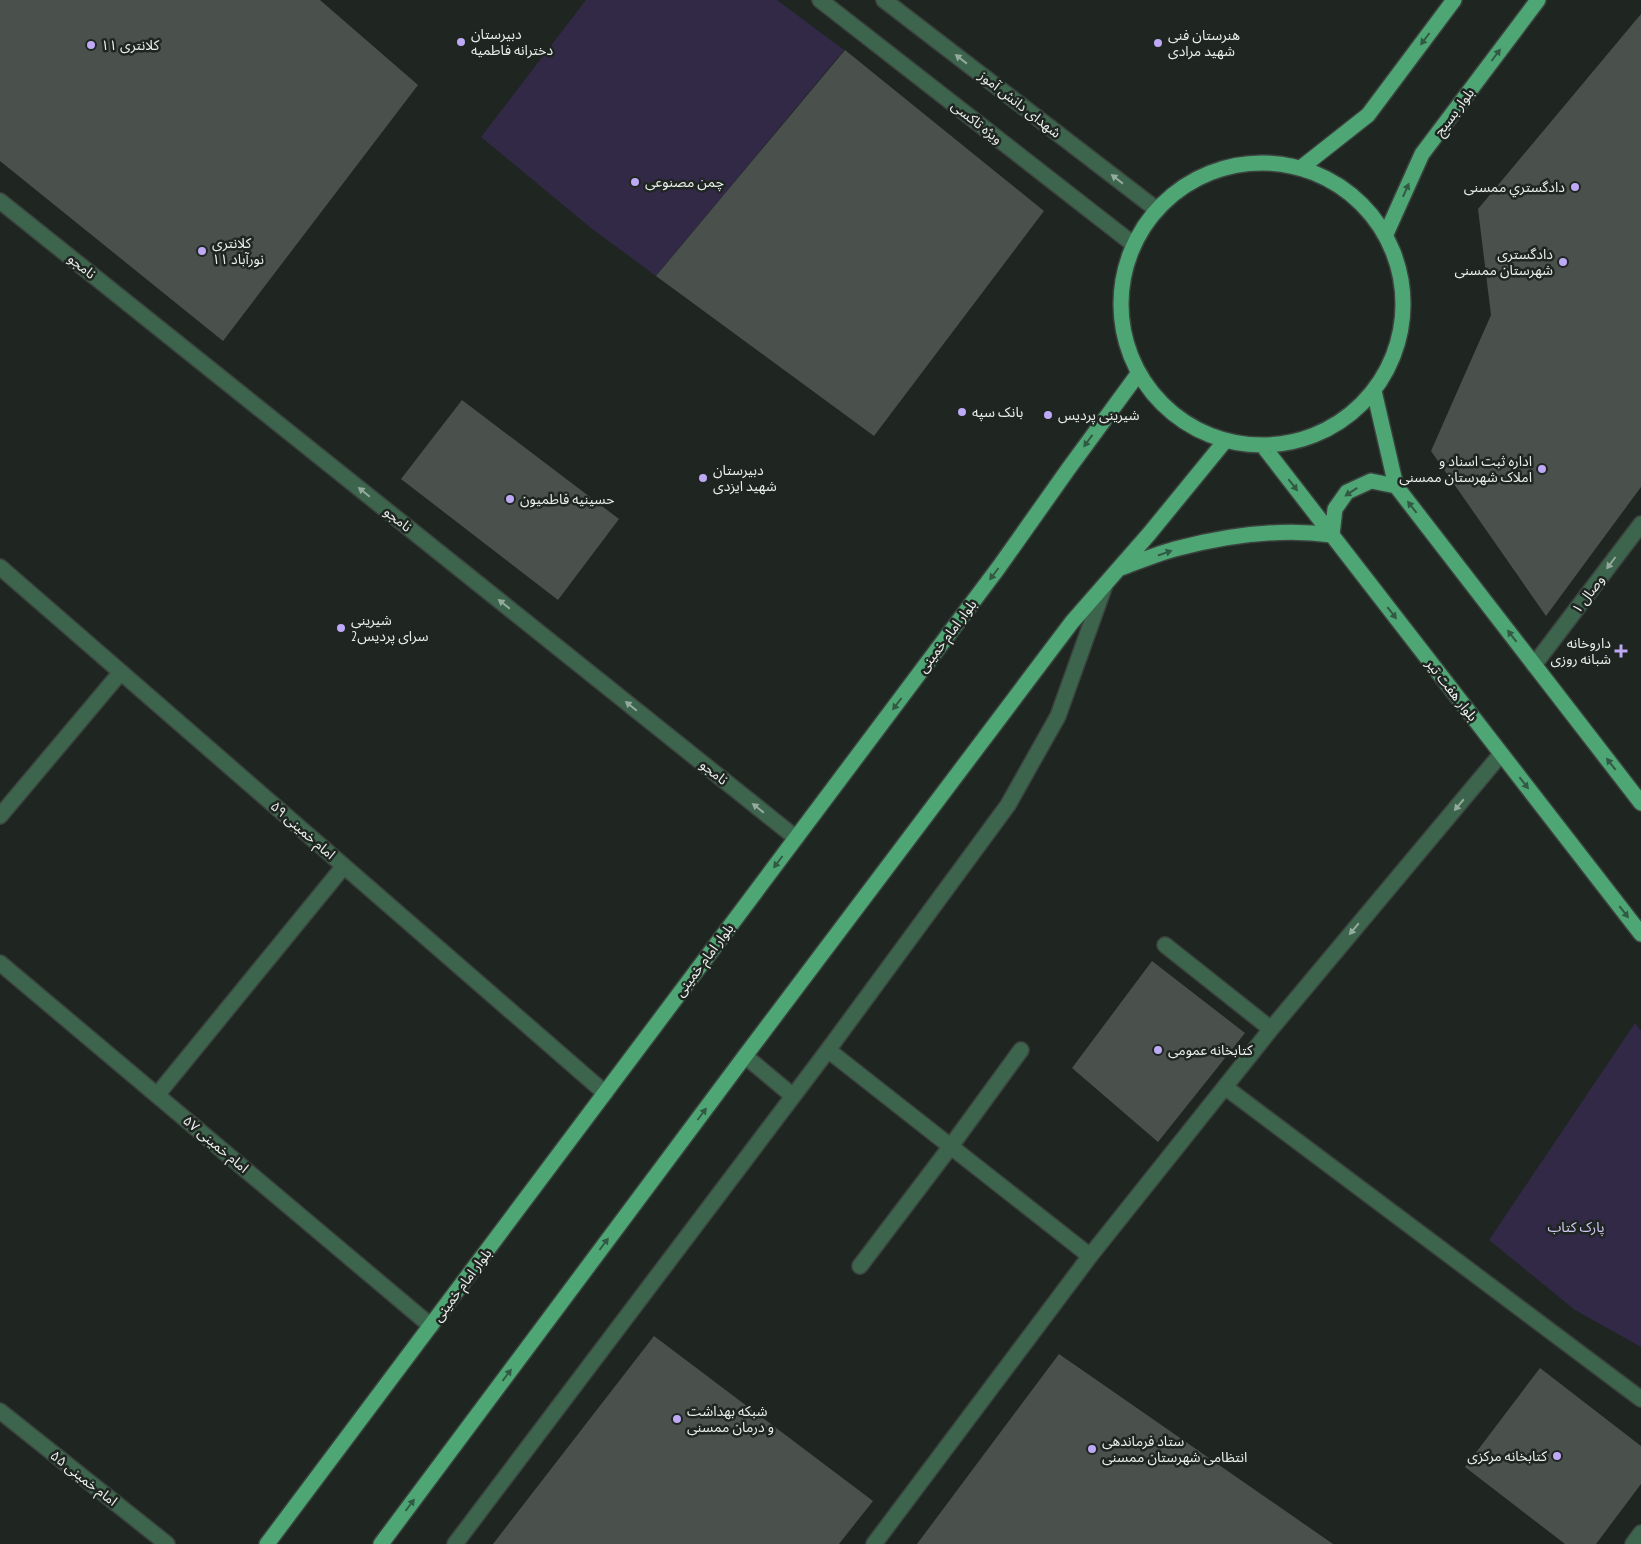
<svg xmlns="http://www.w3.org/2000/svg" width="1641" height="1544" font-family="'PT Sans Narrow','Noto Sans Arabic',sans-serif">
<style>
.green{fill:#322947}
.building{fill:#4a514c}
.lines{fill:none;stroke-linecap:round;stroke-linejoin:round}
.minor-casing{stroke:#3b413d;stroke-width:18}
.major-casing{stroke:#3b413d;stroke-width:18}
.minor{stroke:#3d654d;stroke-width:15}
.major{stroke:#4ea675;stroke-width:15}
.oneway{fill:#325943}
.oneway2{fill:#94aa9c}
.poi-dot{fill:#bda9f5;stroke:#1f2521;stroke-width:2}
.labels{text-anchor:middle;dominant-baseline:central;stroke-width:5;stroke-linejoin:round;paint-order:stroke}
.poi-label{font-size:14px;fill:#eaefec;stroke:#1f2521;text-anchor:start}
.street-label{font-size:14px;fill:#eaefec;stroke:#1f2521}
.park-label{font-size:14px;fill:#d4c9f6;stroke:#1f2521}
</style>
<rect width="100%" height="100%" fill="#1f2521"/>
<path class="green" d="M 586,0 L 777,0 L 844,50 L 656,276 L 591,228 L 481,137 Z
M 1635,1023 L 1641,1031 L 1641,1347 L 1575,1310 L 1489,1240 Z"/>
<path class="building" d="M 0,0 L 320,0 L 418,85 L 223,341 L 0,161 Z
M 1641,14 L 1641,487 L 1546,616 L 1431,451 L 1491,315 L 1478,209 Z
M 845,50 L 1044,211 L 874,436 L 656,276 Z
M 462,400 L 619,519 L 558,600 L 401,479 Z
M 1152,961 L 1245,1033 L 1158,1142 L 1072,1068 Z
M 654,1336 L 873,1501 L 839,1544 L 493,1544 Z
M 1059,1354 L 1333,1544 L 917,1544 Z
M 1540,1368 L 1641,1446 L 1641,1484 L 1596,1544 L 1565,1544 L 1465,1467 Z"/>
<g class="lines">
<g class="minor-casing">
<path id="minor" d="M 820,0 L 1133,244
M 884,0 L 1156,209
M 0,201 L 796,838
M 0,567 L 605,1093
M 1534,665 L 1641,524
M 0,816 L 121,672
M 1165,945 L 1271,1029
M 0,963 L 431,1326
M 828,1050 L 1090,1256
M 745,1056 L 793,1096
M 1225,1087 L 1641,1399
M 157,1095 L 344,866
M 860,1266 L 951,1146 L 1021,1050
M 0,1411 L 167,1544
M 455,1544 L 828,1050 L 1008,805 L 1058,716 L 1105,585
M 874,1544 L 1090,1256 L 1271,1029 L 1501,754
M 1633,1544 L 1641,1533"/>
</g>
<g class="major-casing">
<path id="major" d="M1121 304a141 141 0 1 1 282 0a141 141 0 1 1-282 0Z
M 1302,167 L 1368,115 L 1454,0
M 1386,234 L 1422,154 L 1538,0
M 1374,391 L 1396,486 L 1641,803
M 1263,446 L 1641,934
M 1121,568 C 1140,561 1159,553 1179,548 C 1229,535 1281,528 1332,535 L 1335,509 L 1347,492 L 1371,481 L 1396,486
M 267,1544 L 999,567 L 1069,468 L 1138,374
M 381,1544 L 745,1056 L 1072,622 L 1149,534 L 1225,441"/>
</g>
<use href="#minor" class="minor"/>
<use href="#major" class="major"/>
</g>
<defs><path id="oneway-solid" d="M-6-.8H1V-3.2L6.5 0L1 3.2V.8H-6Z" transform="scale(1.25)"/></defs>
<g class="oneway">
<use href="#oneway-solid" transform="translate(1425 39) rotate(127)"/>
<use href="#oneway-solid" transform="translate(1496 55) rotate(-53)"/>
<use href="#oneway-solid" transform="translate(1406 190) rotate(-66)"/>
<use href="#oneway-solid" transform="translate(1088 441) rotate(126)"/>
<use href="#oneway-solid" transform="translate(1293 485) rotate(52)"/>
<use href="#oneway-solid" transform="translate(1351 492) rotate(147)"/>
<use href="#oneway-solid" transform="translate(1412 507) rotate(-128)"/>
<use href="#oneway-solid" transform="translate(1165 553) rotate(-19)"/>
<use href="#oneway-solid" transform="translate(994 574) rotate(127)"/>
<use href="#oneway-solid" transform="translate(1392 613) rotate(52)"/>
<use href="#oneway-solid" transform="translate(1512 636) rotate(-128)"/>
<use href="#oneway-solid" transform="translate(897 704) rotate(127)"/>
<use href="#oneway-solid" transform="translate(1611 764) rotate(-128)"/>
<use href="#oneway-solid" transform="translate(1524 783) rotate(52)"/>
<use href="#oneway-solid" transform="translate(778 862) rotate(127)"/>
<use href="#oneway-solid" transform="translate(1624 912) rotate(52)"/>
<use href="#oneway-solid" transform="translate(702 1114) rotate(-53)"/>
<use href="#oneway-solid" transform="translate(604 1244) rotate(-53)"/>
<use href="#oneway-solid" transform="translate(507 1375) rotate(-53)"/>
<use href="#oneway-solid" transform="translate(410 1505) rotate(-53)"/>
</g>
<g class="oneway2">
<use href="#oneway-solid" transform="translate(961 59) rotate(-142)"/>
<use href="#oneway-solid" transform="translate(1117 179) rotate(-142)"/>
<use href="#oneway-solid" transform="translate(364 492) rotate(-141)"/>
<use href="#oneway-solid" transform="translate(1611 563) rotate(127)"/>
<use href="#oneway-solid" transform="translate(504 604) rotate(-141)"/>
<use href="#oneway-solid" transform="translate(631 706) rotate(-141)"/>
<use href="#oneway-solid" transform="translate(1459 805) rotate(130)"/>
<use href="#oneway-solid" transform="translate(758 808) rotate(-141)"/>
<use href="#oneway-solid" transform="translate(1354 929) rotate(130)"/>
</g>
<g class="poi-dot">
<circle cx="461" cy="42" r="5"/>
<circle cx="1158" cy="43" r="5"/>
<circle cx="91" cy="45" r="5"/>
<circle cx="635" cy="182" r="5"/>
<circle cx="1575" cy="187" r="5"/>
<circle cx="202" cy="251" r="5"/>
<circle cx="1563" cy="262" r="5"/>
<circle cx="962" cy="412" r="5"/>
<circle cx="1048" cy="415" r="5"/>
<circle cx="1542" cy="469" r="5"/>
<circle cx="703" cy="478" r="5"/>
<circle cx="510" cy="499" r="5"/>
<circle cx="341" cy="628" r="5"/>
<path d="M1618.5 643.5h5v5h5v5h-5v5h-5v-5h-5v-5h5z"/>
<circle cx="1158" cy="1050" r="5"/>
<circle cx="677" cy="1419" r="5"/>
<circle cx="1092" cy="1449" r="5"/>
<circle cx="1557" cy="1456" r="5"/>
</g>
<g class="labels">
<g class="poi-label">
<text x="471" y="34">دبیرستان<tspan x="471" dy="16">دخترانه فاطمیه</tspan></text>
<text x="1168" y="35">هنرستان فنی<tspan x="1168" dy="16">شهید مرادی</tspan></text>
<text x="101" y="45">کلانتری ۱۱</text>
<text x="645" y="182">چمن مصنوعی</text>
<text x="1565" y="187" text-anchor="end">دادگستري ممسنی</text>
<text x="212" y="243">کلانتری<tspan x="212" dy="16">۱۱ نورآباد</tspan></text>
<text x="1553" y="254" text-anchor="end">دادگستری<tspan x="1553" dy="16">شهرستان ممسنی</tspan></text>
<text x="972" y="412">بانک سپه</text>
<text x="1058" y="415">شیرینی پردیس</text>
<text x="1532" y="461" text-anchor="end">اداره ثبت اسناد و<tspan x="1532" dy="16">املاک شهرستان ممسنی</tspan></text>
<text x="713" y="470">دبیرستان<tspan x="713" dy="16">شهید ایزدی</tspan></text>
<text x="520" y="499">حسینیه فاطمیون</text>
<text x="351" y="620">شیرینی<tspan x="351" dy="16">سرای پردیس2</tspan></text>
<text x="1611" y="643" text-anchor="end">داروخانه<tspan x="1611" dy="16">شبانه روزی</tspan></text>
<text x="1168" y="1050">کتابخانه عمومی</text>
<text x="687" y="1411">شبکه بهداشت<tspan x="687" dy="16">و درمان ممسنی</tspan></text>
<text x="1102" y="1441">ستاد فرماندهی<tspan x="1102" dy="16">انتظامی شهرستان ممسنی</tspan></text>
<text x="1547" y="1456" text-anchor="end">کتابخانه مرکزی</text>
</g>
<g class="street-label">
<text transform="translate(1020 104) rotate(38)">شهدای دانش آموز</text>
<text transform="translate(1454 112) rotate(-53)">بلوار بسیج</text>
<text transform="translate(977 122) rotate(38)">ویژه تاکسی</text>
<text transform="translate(82 266) rotate(39)">نامجو</text>
<text transform="translate(398 519) rotate(39)">نامجو</text>
<text transform="translate(1588 594) rotate(-53)">وصال ۱</text>
<text transform="translate(947 636) rotate(-53)">بلوار امام خمينی</text>
<text transform="translate(1452 690) rotate(52)">بلوار هفت تیر</text>
<text transform="translate(714 772) rotate(39)">نامجو</text>
<text transform="translate(303 830) rotate(41)">امام خمينی ۵۹</text>
<text transform="translate(704 960) rotate(-53)">بلوار امام خمينی</text>
<text transform="translate(216 1144) rotate(40)">امام خمينی ۵۷</text>
<text transform="translate(462 1285) rotate(-53)">بلوار امام خمينی</text>
<text transform="translate(84 1478) rotate(38)">امام خمينی ۵۵</text>
</g>
<g class="park-label">
<text x="1576" y="1227">پارک کتاب</text>
</g>
</g>
</svg>
